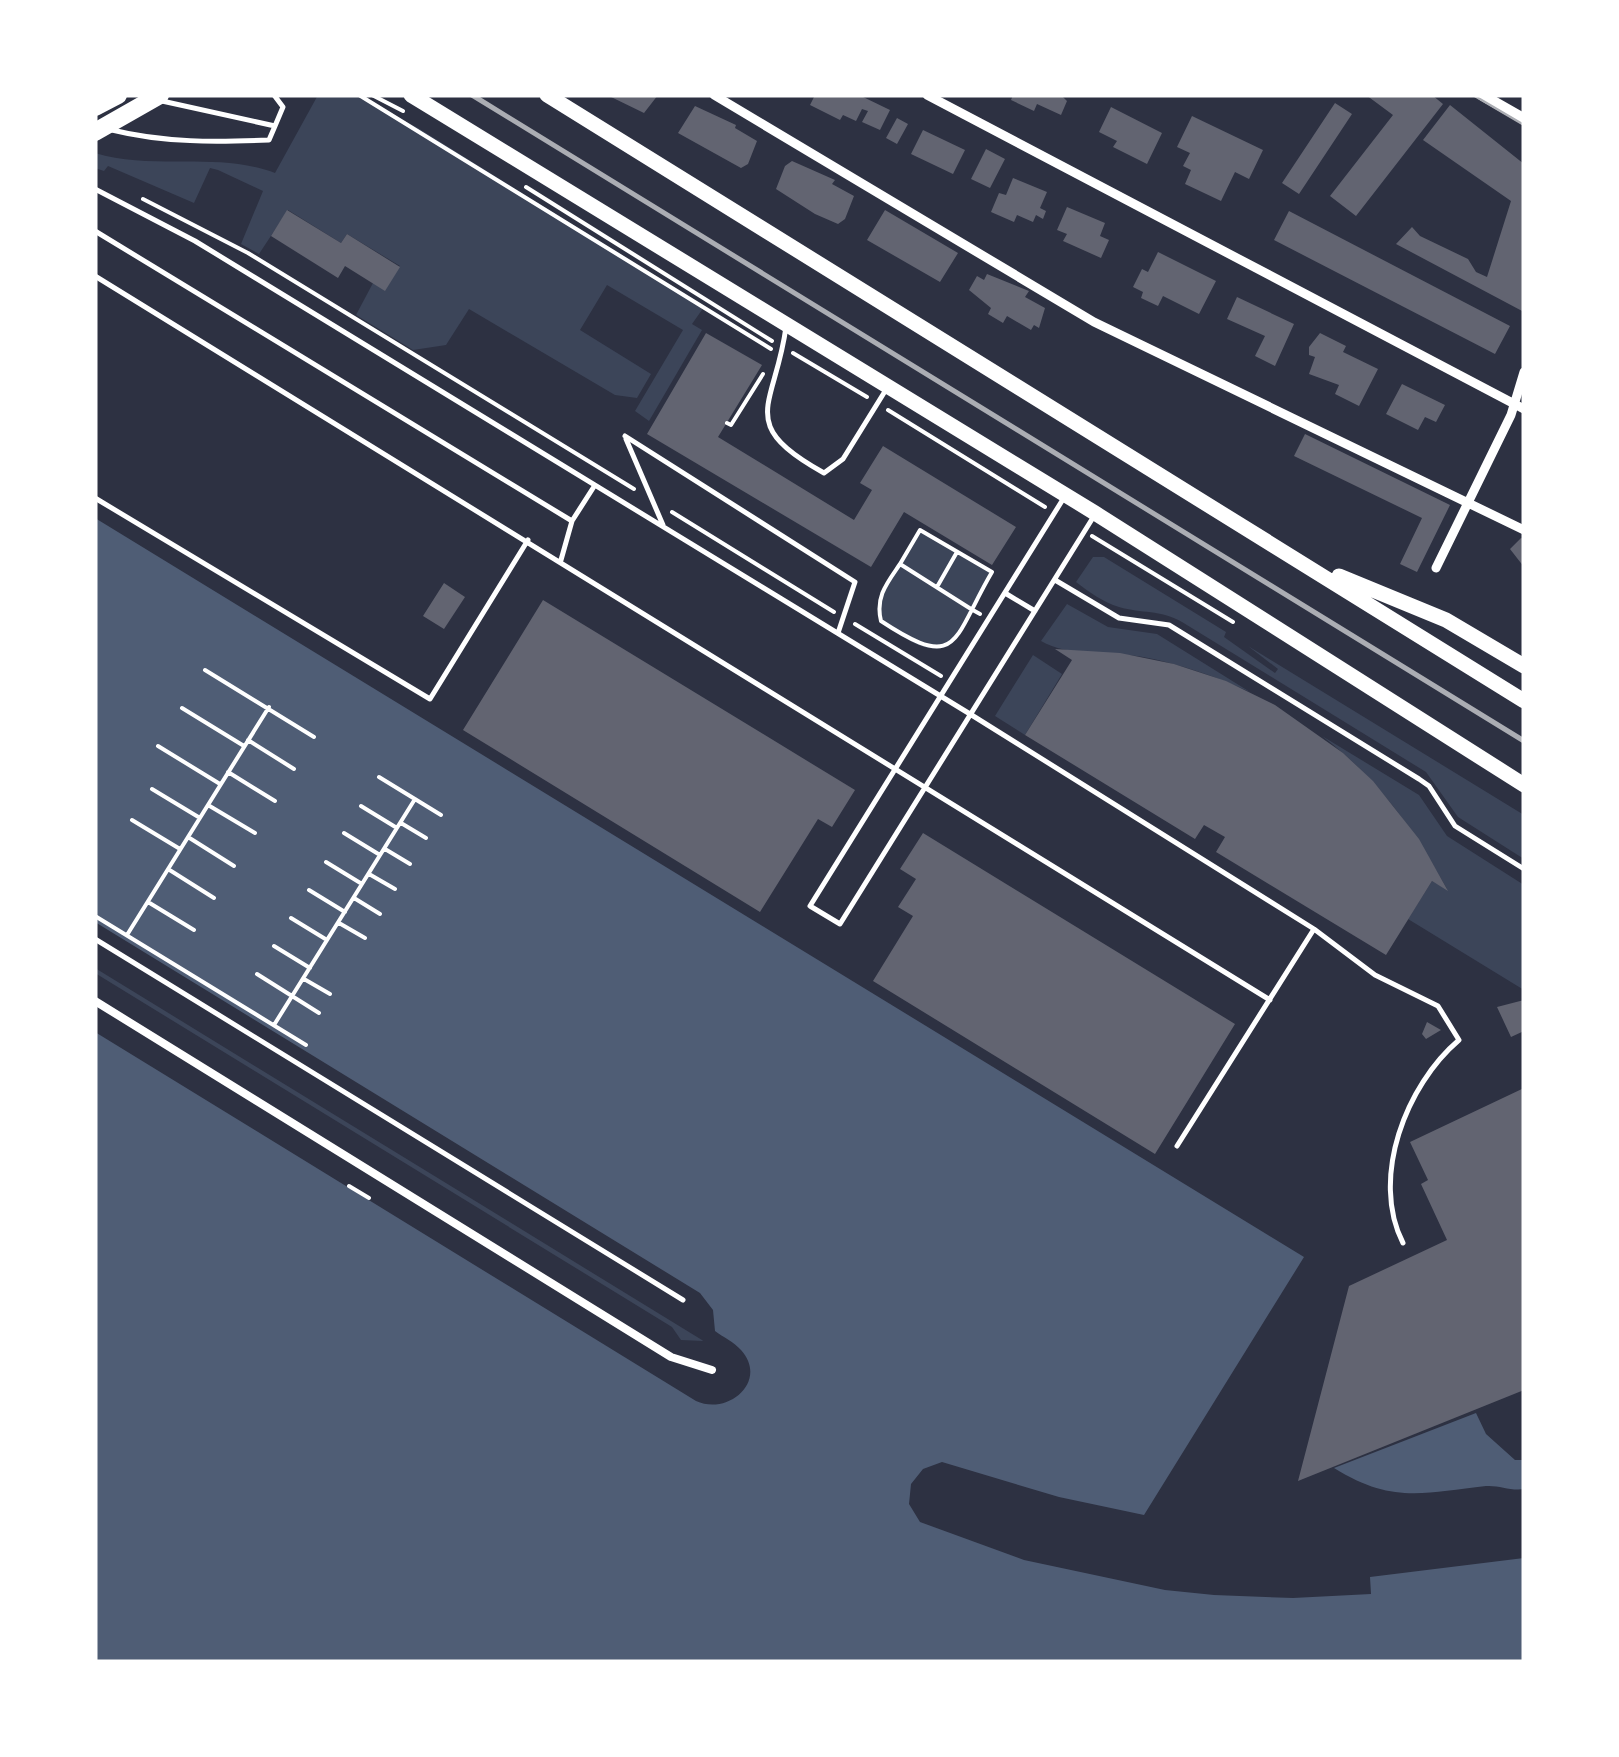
<svg xmlns="http://www.w3.org/2000/svg" width="1619" height="1757" font-family="Overpass,sans-serif">
<style>
.green{fill:#3c4559}
.water{fill:#4f5d75}
.building{fill:#626471}
.lines{fill:none;stroke-linecap:round;stroke-linejoin:round}
.path{stroke:#fff;stroke-width:4}
.service{stroke:#fff;stroke-width:5}
.pedestrian{stroke:#fff;stroke-width:8}
.minor{stroke:#fff;stroke-width:9}
.tertiary{stroke:#fff;stroke-width:11}
.primary{stroke:#fff;stroke-width:15}
.motorway{stroke:#fff;stroke-width:18}
.tram{stroke:#abadb3;stroke-width:2.5}
.rail{stroke:#abadb3;stroke-width:5}
</style>
<rect width="100%" height="100%" fill="#2d3142"/>
<path class="green" d="M 318,95 L 354,95 L 418,128 L 704,307 L 692,324 L 702,330 L 649,421 L 635,411 L 683,330 L 607,285 L 580,330 L 651,374 L 637,398 L 615,395 L 469,309 L 446,345 L 413,350 L 356,315 L 373,283 L 400,266 L 347,234 L 341,243 L 288,210 L 259,254 L 241,244 L 263,191 L 218,170 L 210,168 L 194,203 L 108,166 L 104,171 L 95,168 L 95,153 C 154,171 216,151 275,173 Z
M 920,530 L 992,572 L 949,646 C 923,656 902,635 881,621 L 881,592 Z
M 1093,557 L 1104,557 L 1226,632 L 1224,637 L 1275,673 L 1278,669 L 1248,646 L 1524,815 L 1524,859 L 1458,817 L 1426,772 L 1182,622 C 1160,609 1142,614 1119,607 C 1103,602 1089,592 1076,582 Z
M 1067,604 L 1108,627 L 1157,634 L 1250,692 C 1215,676 1180,664 1143,657 C 1111,651 1068,657 1041,641 Z
M 1033,655 L 1062,674 L 1025,735 L 995,716 Z
M 1322,736 L 1419,795 L 1447,836 L 1524,885 L 1524,990 L 1408,919 L 1432,881 L 1447,889 C 1414,829 1377,778 1322,736 Z
M 95,968 L 702,1340 L 703,1341 L 681,1340 L 672,1327 L 95,973 Z"/>
<path class="water" d="M 95,518 L 1304,1257 L 1144,1515 L 1059,1497 L 942,1462 L 923,1469 L 911,1484 L 909,1504 L 920,1522 L 1024,1560 L 1165,1590 L 1214,1595 L 1293,1598 L 1371,1594 L 1370,1577 L 1524,1558 L 1524,1662 L 95,1662 L 95,1032 L 696,1401 C 728,1416 769,1381 741,1350 C 734,1342 723,1337 715,1331 L 713,1310 L 700,1293 L 95,922 Z
M 1476,1413 L 1486,1434 L 1515,1460 L 1524,1460 L 1524,1489 C 1510,1491 1499,1485 1486,1486 C 1423,1493 1392,1504 1334,1468 Z"/>
<path class="building" d="M 607,95 L 658,95 L 644,113 Z
M 815,95 L 859,95 L 890,110 L 880,130 L 862,122 L 868,111 L 862,109 L 856,121 L 843,115 L 840,120 L 810,105 Z
M 1013,95 L 1061,95 L 1067,101 L 1061,115 L 1037,104 L 1034,111 L 1011,100 Z
M 1366,95 L 1432,95 L 1443,104 L 1356,216 L 1330,196 L 1393,115 Z
M 1335,103 L 1352,114 L 1299,194 L 1282,183 Z
M 1450,105 L 1524,164 L 1524,312 L 1396,244 L 1412,227 L 1420,236 L 1468,259 L 1476,272 L 1487,277 L 1511,201 L 1423,140 Z
M 695,106 L 736,125 L 735,128 L 757,141 L 748,164 L 741,168 L 678,133 Z
M 1111,107 L 1162,133 L 1147,164 L 1113,147 L 1117,141 L 1099,132 Z
M 1192,116 L 1263,150 L 1249,179 L 1235,172 L 1221,201 L 1185,184 L 1191,170 L 1183,166 L 1190,153 L 1177,147 Z
M 897,118 L 908,124 L 897,144 L 886,138 Z
M 923,130 L 965,150 L 953,174 L 911,154 Z
M 986,149 L 1005,159 L 990,188 L 971,179 Z
M 792,161 L 835,180 L 832,184 L 854,196 L 845,219 L 838,224 L 815,214 L 776,189 L 785,166 Z
M 1013,178 L 1047,192 L 1040,208 L 1046,211 L 1043,219 L 1036,215 L 1033,222 L 1017,215 L 1014,222 L 991,212 L 999,193 L 1006,195 Z
M 1067,207 L 1105,223 L 1100,236 L 1109,240 L 1101,258 L 1063,241 L 1067,234 L 1057,230 Z
M 287,210 L 341,243 L 347,234 L 400,267 L 385,291 L 345,266 L 338,278 L 271,236 Z
M 885,210 L 958,253 L 940,282 L 867,240 Z
M 1289,211 L 1510,326 L 1495,354 L 1274,240 Z
M 1158,252 L 1216,281 L 1199,314 L 1163,296 L 1158,306 L 1141,298 L 1143,292 L 1133,287 L 1142,269 L 1148,272 Z
M 987,274 L 1029,291 L 1025,297 L 1045,308 L 1039,328 L 1034,325 L 1031,330 L 1007,316 L 1003,323 L 988,314 L 991,308 L 969,290 L 977,276 L 984,280 Z
M 1237,297 L 1294,324 L 1275,366 L 1255,356 L 1265,336 L 1227,319 Z
M 706,333 L 762,365 L 718,437 L 854,520 L 872,490 L 860,483 L 883,446 L 1016,527 L 992,565 L 904,512 L 871,567 L 647,434 Z
M 1320,333 L 1346,346 L 1343,352 L 1378,369 L 1359,406 L 1335,394 L 1339,385 L 1309,374 L 1315,357 L 1309,355 L 1309,347 Z
M 1402,384 L 1445,405 L 1436,422 L 1425,417 L 1418,430 L 1386,414 Z
M 1305,434 L 1450,505 L 1417,572 L 1400,564 L 1422,518 L 1294,456 Z
M 1521,538 L 1524,539 L 1524,567 L 1510,549 Z
M 444,583 L 465,597 L 444,629 L 423,616 Z
M 543,600 L 855,790 L 832,827 L 818,819 L 760,912 L 463,730 Z
M 1055,649 L 1120,653 L 1174,664 L 1226,681 L 1275,705 L 1343,753 L 1373,781 L 1419,839 L 1448,891 L 1432,881 L 1386,955 L 1216,852 L 1225,837 L 1204,825 L 1195,839 L 1025,735 L 1072,660 Z
M 923,833 L 1235,1024 L 1155,1154 L 873,981 L 913,916 L 898,907 L 916,879 L 900,869 Z
M 1524,1000 L 1524,1031 L 1511,1037 L 1497,1007 Z
M 1427,1022 L 1441,1030 L 1426,1039 L 1422,1034 Z
M 1524,1088 L 1524,1390 L 1298,1481 L 1349,1286 L 1447,1240 L 1421,1184 L 1428,1180 L 1410,1142 Z"/>
<g class="lines">
<path class="path" d="M 359,95 L 771,349
M 372,95 L 403,111
M 526,187 L 772,341
M 143,199 L 248,253 L 634,489
M 793,353 L 867,397
M 888,410 L 1045,507
M 727,423 L 731,425 L 763,374
M 672,512 L 834,612
M 1092,536 L 1233,622
M 900,564 C 887,583 875,597 881,621 C 960,673 952,640 992,572 L 920,530 L 900,564 L 971,609 L 980,614
M 937,587 L 957,552
M 855,624 L 941,676
M 205,670 L 314,737
M 182,708 L 244,746
M 248,740 L 294,769
M 158,746 L 220,784
M 228,772 L 275,801
M 379,777 L 441,815
M 152,789 L 200,818
M 208,805 L 255,833
M 361,806 L 397,828
M 132,820 L 180,849
M 401,823 L 426,838
M 344,833 L 380,855
M 188,837 L 234,866
M 385,849 L 410,864
M 326,862 L 362,884
M 168,869 L 214,898
M 369,874 L 395,889
M 309,890 L 345,912
M 354,898 L 380,914
M 148,902 L 194,930
M 95,916 L 306,1045
M 291,918 L 327,940
M 339,923 L 365,938
M 127,935 L 269,707
M 274,946 L 310,968
M 257,974 L 319,1013
M 304,979 L 330,994
M 274,1025 L 415,799
M 349,1186 L 369,1198"/>
<path class="service" d="M 162,101 L 275,126 L 283,107 L 274,95
M 112,130 C 164,143 216,142 269,140 L 275,126
M 95,189 L 195,241 L 970,714 L 1314,929 L 1375,975 L 1438,1006 L 1459,1040 C 1406,1085 1370,1178 1403,1243
M 95,231 L 572,521
M 95,276 L 1270,1000
M 786,327 C 775,408 735,423 824,473 L 843,459 L 887,388
M 625,436 L 855,582 L 838,633
M 626,439 L 663,525
M 1065,496 L 810,906 L 840,924 L 1094,516
M 95,498 L 430,699 L 528,540
M 561,560 L 572,521 L 595,485
M 1055,580 L 1119,618 L 1169,625 L 1419,779 L 1429,786 L 1455,826 L 1524,869
M 1005,593 L 1035,611
M 95,939 L 683,1300
M 1177,1146 L 1314,929"/>
<path class="pedestrian" d="M 95,1001 L 671,1357 L 712,1370"/>
<path class="minor" d="M 714,95 L 1094,322 L 1524,530
M 927,95 L 1524,409
M 1436,568 L 1511,415 L 1524,372"/>
<path class="tertiary" d="M 1482,95 L 1524,119"/>
<path class="primary" d="M 411,95 L 1095,513 L 1524,785
M 547,95 L 1524,701
M 1339,576 L 1446,620 L 1524,666"/>
<path class="motorway" d="M 95,107 L 118,95
M 95,132 L 160,95"/>
<path class="tram" d="M 1473,95 L 1524,125"/>
<path class="rail" d="M 472,95 L 1524,741"/>
</g>
<rect width="1619" height="1757" fill="none" stroke="#ffffff" stroke-width="195"/>
</svg>
